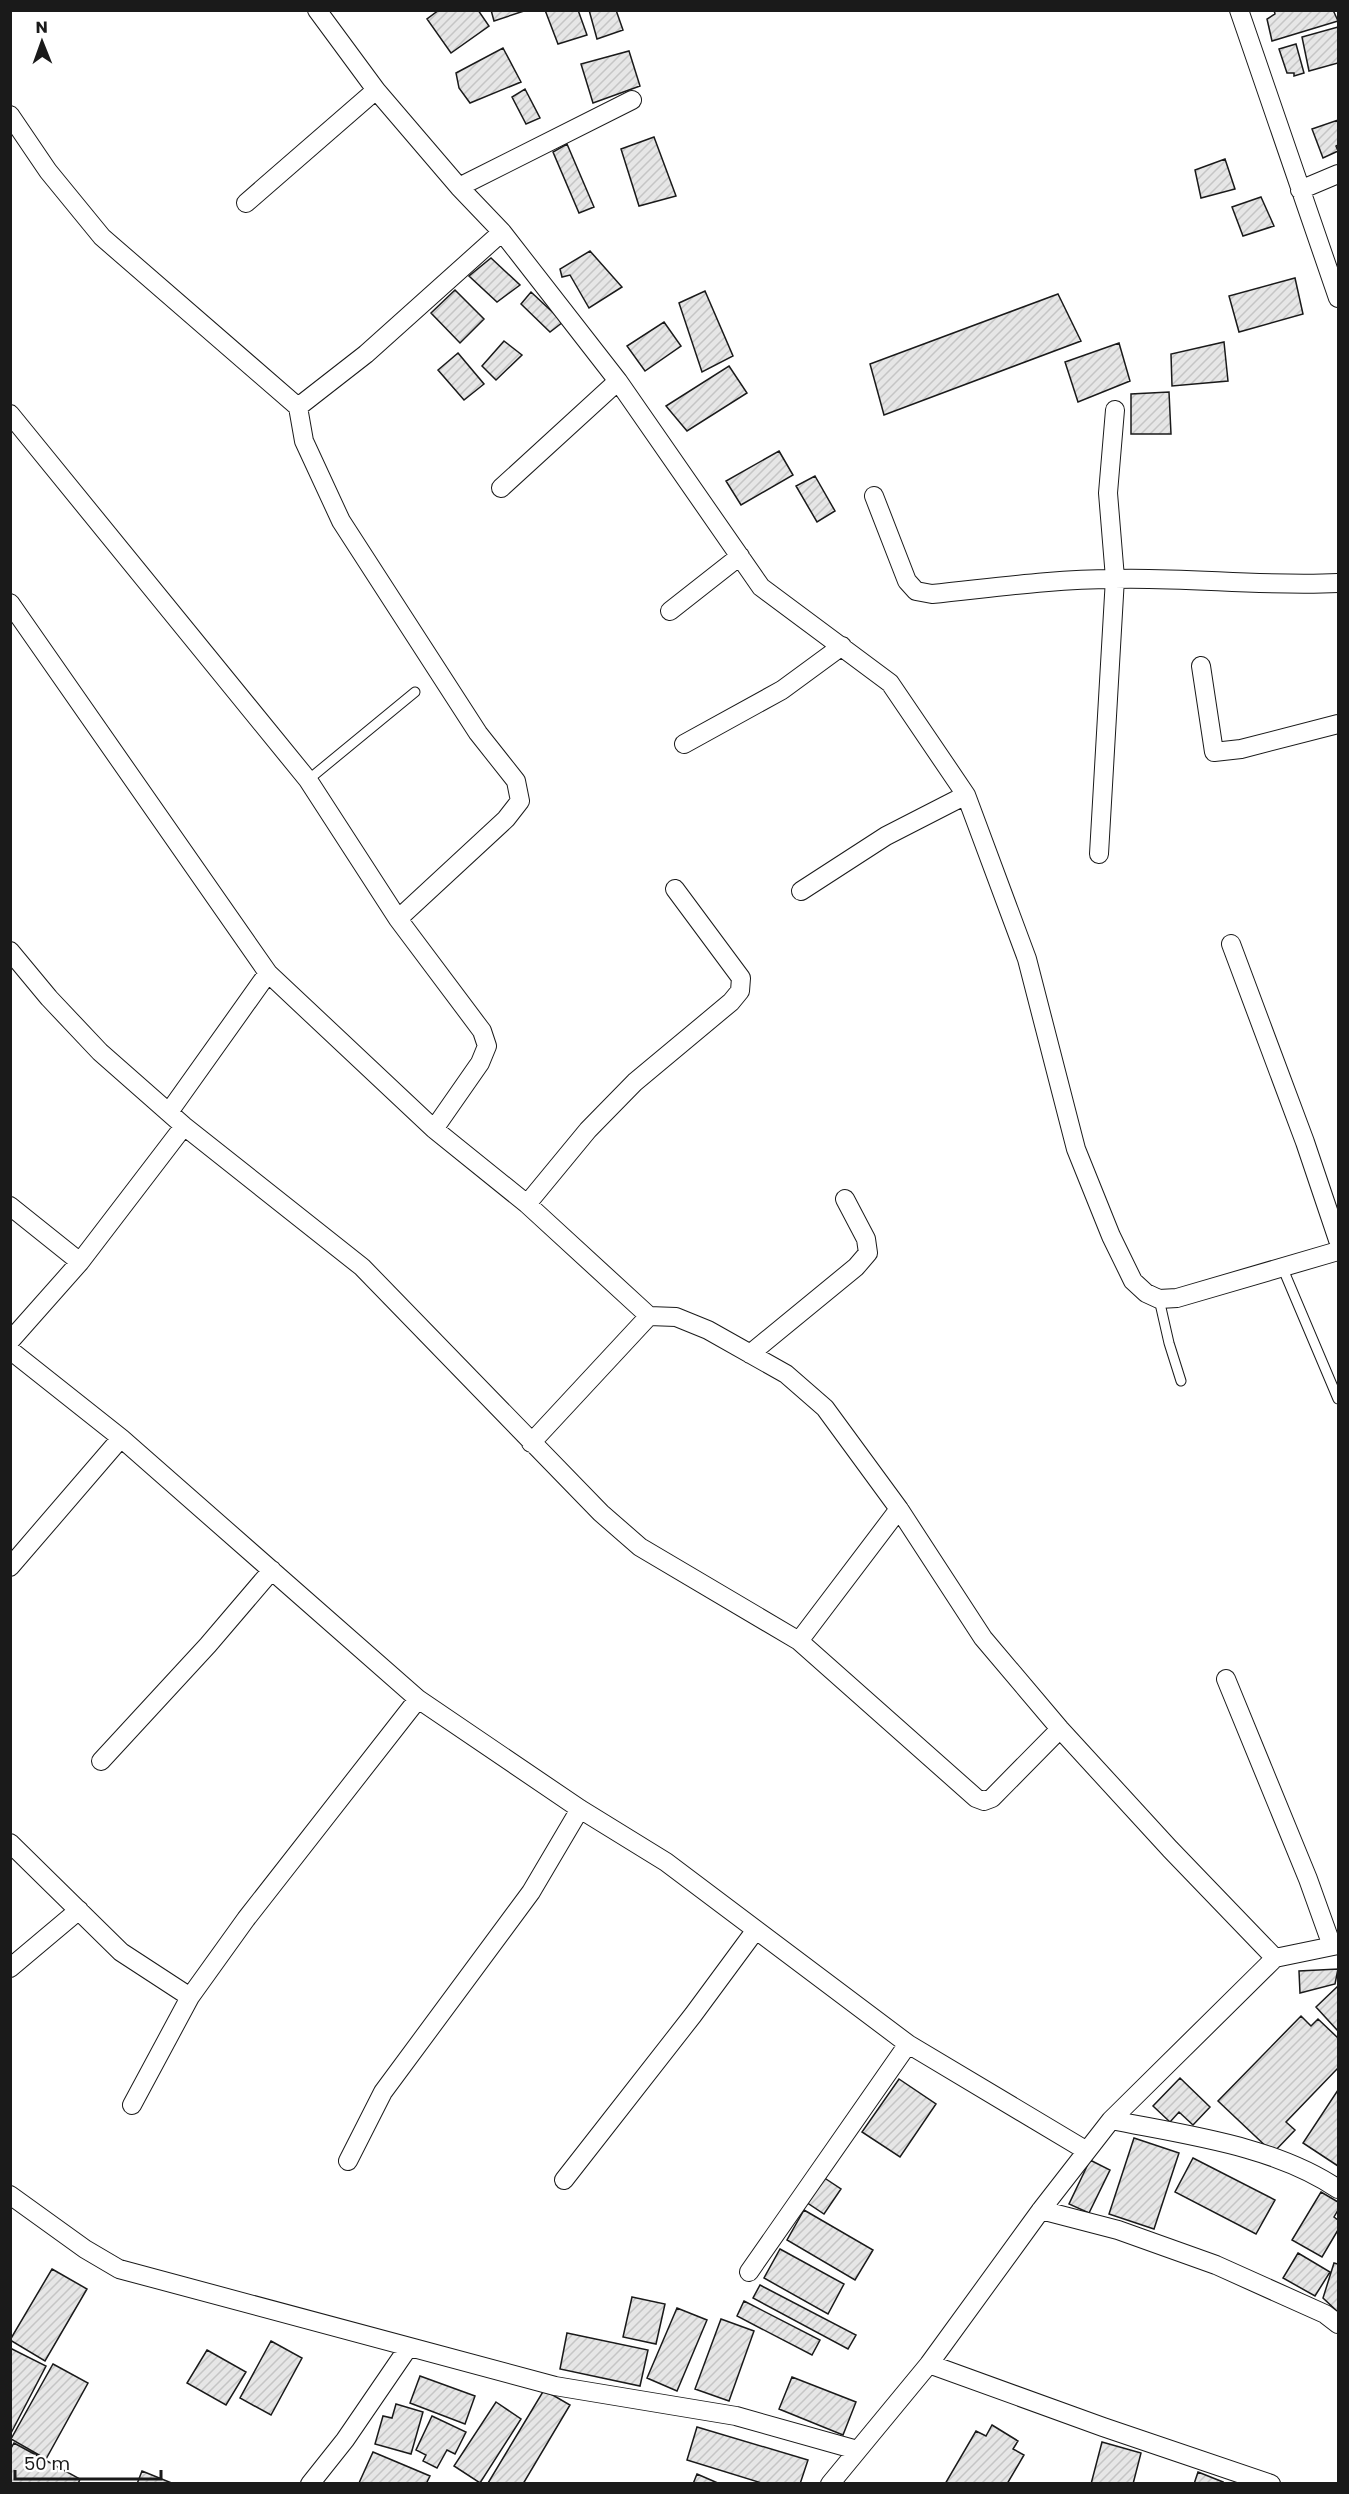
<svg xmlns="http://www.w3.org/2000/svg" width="1349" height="2494" font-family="Poppins,sans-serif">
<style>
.building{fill:url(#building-hatch);stroke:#1a1a1a;stroke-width:1.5}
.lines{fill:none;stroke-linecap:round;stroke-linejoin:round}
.lane-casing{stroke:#1a1a1a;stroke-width:11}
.street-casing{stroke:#1a1a1a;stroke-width:20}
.lane{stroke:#fff;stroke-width:9}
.street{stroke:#fff;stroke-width:18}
</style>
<defs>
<pattern id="building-hatch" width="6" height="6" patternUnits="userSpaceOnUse" patternTransform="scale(1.5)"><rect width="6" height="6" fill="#e6e6e6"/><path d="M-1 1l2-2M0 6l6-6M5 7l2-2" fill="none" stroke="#c5c5c5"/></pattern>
</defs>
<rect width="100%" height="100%" fill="#fff"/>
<path class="building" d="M 439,10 L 478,10 L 489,26 L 451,53 L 427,19 Z
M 491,10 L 527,10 L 494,21 Z
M 545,10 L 578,10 L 587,35 L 558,44 Z
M 589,10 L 616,10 L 623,30 L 597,39 Z
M 1274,10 L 1333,10 L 1338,21 L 1272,41 L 1267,19 L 1275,14 Z
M 1338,27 L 1338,63 L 1309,71 L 1302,37 Z
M 1296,44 L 1304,73 L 1294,76 L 1294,73 L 1287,73 L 1279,49 Z
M 503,48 L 521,82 L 470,103 L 459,88 L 456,73 Z
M 629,51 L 640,86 L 593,103 L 581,64 Z
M 525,89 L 540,118 L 526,124 L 512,97 Z
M 1338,120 L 1338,145 L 1336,146 L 1338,151 L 1323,158 L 1312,129 Z
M 654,137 L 676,196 L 639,206 L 621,149 Z
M 567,144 L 594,207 L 579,213 L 553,152 Z
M 1225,159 L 1235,189 L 1201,198 L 1195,170 Z
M 1261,197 L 1274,226 L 1243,236 L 1232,207 Z
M 590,251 L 622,287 L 589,308 L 570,275 L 562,277 L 560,269 Z
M 491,258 L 520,285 L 497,302 L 469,276 Z
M 1295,278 L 1303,314 L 1239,332 L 1229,296 Z
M 455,290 L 484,319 L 460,343 L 431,313 Z
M 705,291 L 733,356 L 702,372 L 679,303 Z
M 531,292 L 563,322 L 550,332 L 521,304 Z
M 1058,294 L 1081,341 L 884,415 L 870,364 Z
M 664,322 L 681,346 L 645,371 L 627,346 Z
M 504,341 L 522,355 L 496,380 L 482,366 Z
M 1224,342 L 1228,381 L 1172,386 L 1171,354 Z
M 1119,343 L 1130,381 L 1078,402 L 1065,362 Z
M 458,353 L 484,384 L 464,400 L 438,370 Z
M 729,366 L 747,393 L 687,431 L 666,406 Z
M 1169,392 L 1171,434 L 1131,434 L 1131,394 Z
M 779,451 L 793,475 L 741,505 L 726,481 Z
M 815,476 L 835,511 L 817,522 L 796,486 Z
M 1338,1969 L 1335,1984 L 1300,1993 L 1299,1971 Z
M 1338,1986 L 1338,2031 L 1316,2007 Z
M 1301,2016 L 1311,2026 L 1318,2019 L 1338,2038 L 1338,2068 L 1286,2122 L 1295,2130 L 1273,2153 L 1218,2101 Z
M 1180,2078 L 1210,2107 L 1193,2125 L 1179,2112 L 1170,2122 L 1153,2106 Z
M 899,2079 L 936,2104 L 900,2157 L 862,2132 Z
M 1338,2090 L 1338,2166 L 1303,2143 Z
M 1134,2138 L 1179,2153 L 1154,2229 L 1109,2214 Z
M 1193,2158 L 1275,2200 L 1256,2234 L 1175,2192 Z
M 1090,2160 L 1110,2170 L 1089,2213 L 1069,2204 Z
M 823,2177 L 841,2189 L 824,2214 L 806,2202 Z
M 1321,2192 L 1338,2202 L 1338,2210 L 1334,2217 L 1338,2220 L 1338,2230 L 1322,2257 L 1292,2240 Z
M 804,2210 L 873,2250 L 855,2280 L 787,2240 Z
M 780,2249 L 844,2284 L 828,2314 L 764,2278 Z
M 1298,2253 L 1330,2272 L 1315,2296 L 1283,2278 Z
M 1334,2263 L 1338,2264 L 1338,2312 L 1323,2298 Z
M 52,2269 L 87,2289 L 45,2361 L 10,2340 Z
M 760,2285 L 856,2335 L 848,2349 L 753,2298 Z
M 632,2297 L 665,2304 L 656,2344 L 623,2337 Z
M 744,2301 L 820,2340 L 812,2355 L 737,2316 Z
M 677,2308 L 707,2320 L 677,2391 L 647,2378 Z
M 721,2319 L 754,2331 L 729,2401 L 695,2389 Z
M 567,2333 L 648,2350 L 640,2386 L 560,2369 Z
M 271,2341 L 302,2358 L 271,2415 L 240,2398 Z
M 10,2348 L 46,2366 L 10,2435 Z
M 207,2350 L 246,2372 L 226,2405 L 187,2383 Z
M 53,2364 L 88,2383 L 46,2459 L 11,2439 Z
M 420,2376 L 475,2396 L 465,2424 L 410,2403 Z
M 792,2377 L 856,2402 L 843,2435 L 779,2409 Z
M 544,2390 L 570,2405 L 523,2484 L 488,2483 Z
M 496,2402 L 521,2419 L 480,2483 L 454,2466 Z
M 396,2404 L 423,2412 L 411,2454 L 375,2444 L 383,2416 L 392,2418 Z
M 432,2416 L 466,2432 L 455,2454 L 447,2450 L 437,2468 L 423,2461 L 426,2455 L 416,2450 Z
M 992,2425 L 1018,2441 L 1013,2449 L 1024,2455 L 1007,2484 L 945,2484 L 976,2431 L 986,2436 Z
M 697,2427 L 808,2460 L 800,2484 L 765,2484 L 687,2460 Z
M 1102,2442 L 1141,2453 L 1133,2484 L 1091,2484 Z
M 14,2443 L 80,2479 L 78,2484 L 14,2484 L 10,2482 L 10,2450 Z
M 373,2452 L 430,2476 L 426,2484 L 359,2483 Z
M 142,2471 L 174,2484 L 137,2484 Z
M 1198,2472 L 1223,2482 L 1222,2484 L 1194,2484 Z
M 697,2474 L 720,2484 L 693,2484 Z"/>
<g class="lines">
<g class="lane-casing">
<path id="lane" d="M 308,780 L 415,692
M 1283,1269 L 1338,1399
M 1159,1299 L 1169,1343 L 1181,1381"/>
</g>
<g class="street-casing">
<path id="street" d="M 317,10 L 376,90 L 459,187 L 502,232 L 618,381 L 761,587 L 890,683 L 966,795 L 1027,959 L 1076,1149 L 1111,1236 L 1133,1281 L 1146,1293 L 1159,1299 L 1177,1298 L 1338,1251
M 1239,10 L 1338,298
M 10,115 L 48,171 L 102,237 L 298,407 L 304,441 L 341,521 L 478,733 L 516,781 L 520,801 L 506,819 L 398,919
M 459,187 L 632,100
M 1300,190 L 1338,174
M 246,203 L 376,90
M 298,407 L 366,354 L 502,232
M 10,414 L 308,780 L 398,919 L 482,1031 L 487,1046 L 480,1063 L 434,1129
M 501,488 L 618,381
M 874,496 L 907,581 L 916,591 L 932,594 C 992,588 1053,579 1114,579 C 1189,577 1264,587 1338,583
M 10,603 L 268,973 L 434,1129 L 527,1204 L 649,1316 L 676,1317 L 708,1330 L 786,1374 L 825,1408 L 899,1509 L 983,1638 L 1060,1729 L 1170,1849 L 1275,1958
M 670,611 L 740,556
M 1201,666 L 1214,752 L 1241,749 L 1338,724
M 684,744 L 782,690 L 842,646
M 1099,854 L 1115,578 L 1108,493 L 1115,410
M 801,891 L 886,836 L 966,795
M 1231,944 L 1305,1142 L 1338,1240
M 10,951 L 49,998 L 100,1052 L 184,1126 L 362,1267 L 601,1513 L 640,1547 L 799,1641 L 976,1798 L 984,1801 L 992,1798 L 1060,1729
M 169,1112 L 268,973
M 527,1204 L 588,1130 L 635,1082 L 731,1002 L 740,991 L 741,978 L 675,889
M 10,1206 L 80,1262
M 10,1341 L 80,1262 L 184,1126
M 10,1350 L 121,1438 L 418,1699 L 580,1809 L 666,1862 L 908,2044 L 1087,2151
M 750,1354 L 856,1267 L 868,1253 L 866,1239 L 845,1199
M 531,1443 L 649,1316
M 10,1567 L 121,1438
M 799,1641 L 899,1509
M 1226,1679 L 1308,1879 L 1332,1946
M 101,1761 L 208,1645 L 272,1570
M 10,1843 L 121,1952 L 190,1997
M 10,1968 L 79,1910
M 132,2105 L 190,1997 L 246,1919 L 418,1699
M 1111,2120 C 1186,2135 1275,2146 1338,2189
M 348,2161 L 383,2092 L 531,1892 L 580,1809
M 564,2180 L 693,2015 L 755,1931
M 10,2195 L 85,2249 L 119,2269 L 555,2386 L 736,2416 L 857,2450
M 1041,2210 L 1118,2230 L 1216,2265 L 1325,2314 L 1338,2324
M 749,2272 L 908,2044
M 929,2364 L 1103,2427 L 1271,2484
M 310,2484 L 345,2440 L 408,2348
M 830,2484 L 929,2364 L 1041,2210 L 1111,2120 L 1275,1958 L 1338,1945"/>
</g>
<use href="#lane" class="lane"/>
<use href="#street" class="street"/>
</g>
<rect width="1349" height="2494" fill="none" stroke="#1a1a1a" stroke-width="24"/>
<g transform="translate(42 42) rotate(359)" stroke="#ffffff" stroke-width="4.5" paint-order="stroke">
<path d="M0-4.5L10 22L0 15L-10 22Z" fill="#1a1a1a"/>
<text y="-9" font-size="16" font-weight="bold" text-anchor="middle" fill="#1a1a1a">N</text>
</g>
<path d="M15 2470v9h146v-9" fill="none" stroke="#1a1a1a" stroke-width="3"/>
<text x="24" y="2470" font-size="18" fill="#1a1a1a" stroke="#ffffff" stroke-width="4.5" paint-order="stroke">50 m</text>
</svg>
